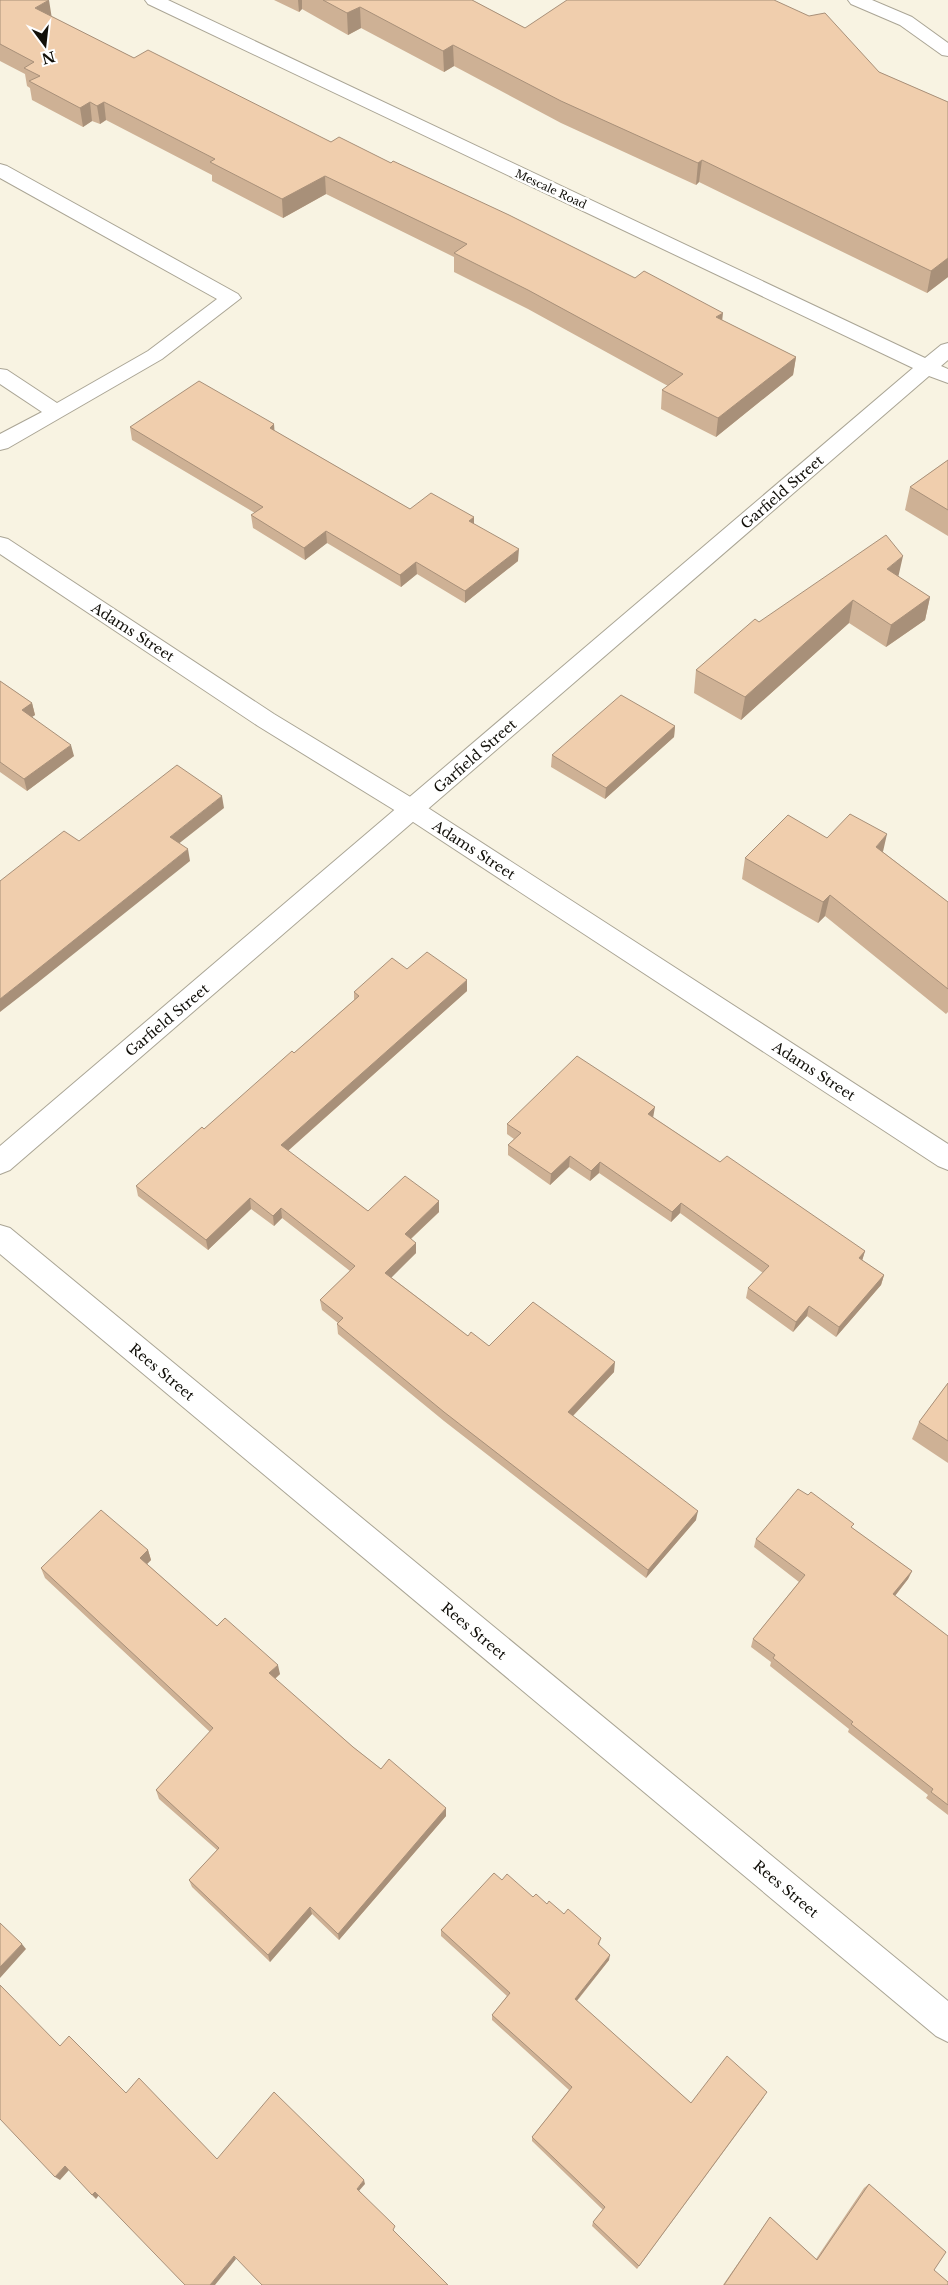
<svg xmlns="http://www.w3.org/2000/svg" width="948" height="2285" font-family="'Libre Baskerville',serif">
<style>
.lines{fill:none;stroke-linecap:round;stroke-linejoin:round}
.service-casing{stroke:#aaa595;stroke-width:2}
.minor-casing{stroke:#aaa595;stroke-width:2}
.secondary-casing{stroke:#aaa595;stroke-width:2}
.service{fill:#fff;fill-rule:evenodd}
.minor{fill:#fff;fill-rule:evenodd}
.secondary{fill:#fff;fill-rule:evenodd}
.wall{fill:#ceb195}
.shaded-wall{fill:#a89079}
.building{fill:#f0cead;stroke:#a89079}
.labels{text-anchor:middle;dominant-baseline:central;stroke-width:5;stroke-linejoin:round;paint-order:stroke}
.far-street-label{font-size:11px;fill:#12100a;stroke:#fff}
.street-label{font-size:14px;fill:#12100a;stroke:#fff}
</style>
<rect width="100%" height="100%" fill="#f8f3e2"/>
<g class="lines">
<g class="service-casing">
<path id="service" d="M 0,164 L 7,166 L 238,294 L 241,298 L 162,359 L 8,448 L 0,450 L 0,434 L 42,412 L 0,384 L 0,369 L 7,370 L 57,403 L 148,351 L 217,299 L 0,178 Z"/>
</g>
<g class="minor-casing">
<path id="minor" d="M 145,0 L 168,0 L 925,358 L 941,345 L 948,343 L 948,360 L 941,366 L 948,369 L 948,383 L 929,376 L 10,1170 L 0,1174 L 0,1146 L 913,368 L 148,4 Z
M 848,0 L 872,0 L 912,17 L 948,43 L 948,56 L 942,55 L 900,25 L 851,4 Z
M 0,1225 L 10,1228 L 948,2001 L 948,2042 L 936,2036 L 0,1254 Z"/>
</g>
<g class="secondary-casing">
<path id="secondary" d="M 0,537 L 8,539 L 274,714 L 422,804 L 948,1144 L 948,1170 L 938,1166 L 404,816 L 258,726 L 0,554 Z"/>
</g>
<use href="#service" class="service"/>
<use href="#minor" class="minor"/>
<use href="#secondary" class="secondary"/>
</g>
<path class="wall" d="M 0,0 L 52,17 L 134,58 L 331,142 L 391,163 L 722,320 L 796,357 L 793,375 L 716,437 L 661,409 L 662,390 L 668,386 L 528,309 L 454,272 L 454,257 L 326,194 L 283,218 L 212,181 L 212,175 L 106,120 L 100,124 L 92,121 L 83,127 L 32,100 L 30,88 L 27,86 L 25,74 L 0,61 Z
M 274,0 L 472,0 L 525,28 L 879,72 L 948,102 L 948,277 L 927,293 L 699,182 L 696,185 L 561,123 L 454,66 L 444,72 L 361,28 L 348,35 L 302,9 L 299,12 Z
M 130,427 L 275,431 L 410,509 L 474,524 L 518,561 L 465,603 L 417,574 L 401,587 L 327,543 L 305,560 L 253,528 L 251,515 L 255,513 L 132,440 Z
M 948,460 L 948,536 L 905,510 L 910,487 Z
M 898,577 L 930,597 L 925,620 L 886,647 L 849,623 L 741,720 L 694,693 L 696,670 L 759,622 Z
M 0,681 L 32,703 L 35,715 L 31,717 L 74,756 L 27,791 L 0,772 Z
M 675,726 L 674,737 L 605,799 L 551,767 L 552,755 Z
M 827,838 L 883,852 L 948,902 L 948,1012 L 946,1014 L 825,916 L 818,923 L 742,879 L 745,858 Z
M 407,969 L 467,991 L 288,1151 L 368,1211 L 439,1212 L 411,1239 L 416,1253 L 391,1277 L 468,1336 L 489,1346 L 614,1372 L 573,1416 L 696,1520 L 646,1578 L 444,1421 L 338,1334 L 337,1324 L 338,1323 L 322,1310 L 320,1300 L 350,1271 L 282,1218 L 274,1226 L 251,1209 L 208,1250 L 138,1196 L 136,1186 L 294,1053 L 354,1000 L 354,992 Z
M 653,1117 L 720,1162 L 865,1251 L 862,1260 L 884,1275 L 881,1285 L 836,1337 L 807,1316 L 793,1332 L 746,1298 L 748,1288 L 763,1273 L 680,1213 L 671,1222 L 599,1173 L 590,1181 L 569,1167 L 550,1185 L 508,1155 L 508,1145 L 514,1139 L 507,1134 L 507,1124 Z
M 948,1383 L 948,1463 L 912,1439 L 919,1422 Z
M 852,1528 L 912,1571 L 908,1579 L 895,1596 L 948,1636 L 948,1815 L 926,1798 L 928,1795 L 848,1732 L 849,1729 L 770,1666 L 771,1662 L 751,1647 L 753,1639 L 799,1582 L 754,1547 L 756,1539 Z
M 148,1550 L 151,1560 L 147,1564 L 217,1626 L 280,1674 L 275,1679 L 353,1747 L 381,1769 L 446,1816 L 339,1940 L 312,1914 L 270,1962 L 192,1887 L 189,1880 L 217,1850 L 159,1799 L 156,1790 L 210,1732 L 45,1578 L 41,1568 Z
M 502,1880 L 564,1914 L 601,1938 L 599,1945 L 609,1960 L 577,2001 L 691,2103 L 764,2097 L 637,2269 L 592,2226 L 593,2222 L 603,2210 L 532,2141 L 532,2137 L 569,2090 L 492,2020 L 492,2015 L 507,1996 L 441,1936 L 441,1930 Z
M 869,2184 L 934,2270 L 948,2285 L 723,2285 L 770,2217 L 816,2259 L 864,2188 Z"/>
<path class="shaded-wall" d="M 49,0 L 52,19 L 35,8 Z
M 298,0 L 302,0 L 302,9 L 299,12 Z
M 360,7 L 361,28 L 348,35 L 347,13 Z
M 453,45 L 454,66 L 444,72 L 443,51 Z
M 90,102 L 92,121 L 83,127 L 80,108 Z
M 104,102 L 106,120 L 100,124 L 97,106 Z
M 702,160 L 699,182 L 696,185 L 698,163 Z
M 325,176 L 326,194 L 283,218 L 282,199 Z
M 948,258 L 948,277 L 927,293 L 931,271 Z
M 723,313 L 721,331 L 716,317 Z
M 796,357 L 793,375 L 716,437 L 718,418 Z
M 274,424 L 275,437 L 270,428 Z
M 474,517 L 474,530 L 469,521 Z
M 326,531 L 327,543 L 305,560 L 304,548 Z
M 519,549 L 518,561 L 465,603 L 465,591 Z
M 903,556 L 898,578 L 887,569 Z
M 416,562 L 417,574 L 401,587 L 400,575 Z
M 930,597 L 925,620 L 886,647 L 891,625 Z
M 853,600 L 849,623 L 741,720 L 745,697 Z
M 32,703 L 35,715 L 25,722 L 22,710 Z
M 675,726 L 674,737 L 605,799 L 606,788 Z
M 71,745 L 74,756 L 27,791 L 24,779 Z
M 222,796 L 224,808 L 172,849 L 170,837 Z
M 887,834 L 882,856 L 876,847 Z
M 188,849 L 190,861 L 36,984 L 0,1012 L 0,999 Z
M 830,895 L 825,916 L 818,923 L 823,902 Z
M 467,980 L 467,991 L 282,1156 L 281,1145 Z
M 655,1107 L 653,1118 L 648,1114 Z
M 570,1156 L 569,1167 L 550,1185 L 551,1174 Z
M 600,1162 L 599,1173 L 590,1181 L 591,1171 Z
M 250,1198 L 251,1209 L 208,1250 L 206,1240 Z
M 439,1201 L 439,1212 L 405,1244 L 405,1234 Z
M 681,1203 L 680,1213 L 671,1222 L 672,1212 Z
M 281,1208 L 282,1218 L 274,1226 L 273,1216 Z
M 416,1243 L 416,1253 L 386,1283 L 385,1273 Z
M 865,1251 L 862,1261 L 859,1258 Z
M 884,1275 L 881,1285 L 836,1337 L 839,1327 Z
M 809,1306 L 807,1316 L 793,1332 L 796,1322 Z
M 615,1362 L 614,1372 L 567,1422 L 568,1412 Z
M 698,1511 L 696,1520 L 646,1578 L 648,1570 Z
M 148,1550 L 151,1560 L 143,1568 L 140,1558 Z
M 912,1571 L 908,1579 L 890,1602 L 893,1594 Z
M 278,1665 L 280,1674 L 271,1682 L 269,1673 Z
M 446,1808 L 446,1816 L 339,1940 L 338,1934 Z
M 310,1907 L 312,1914 L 270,1962 L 268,1955 Z
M 22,1944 L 26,1949 L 0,1978 L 0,1967 Z
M 610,1955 L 609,1960 L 574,2004 L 575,1999 Z
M 65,2166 L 69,2170 L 60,2180 L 55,2177 Z
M 364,2180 L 365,2184 L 358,2192 L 357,2189 Z
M 95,2192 L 99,2195 L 96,2199 L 92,2195 Z
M 234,2256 L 236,2259 L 215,2285 L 210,2285 Z"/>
<path class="building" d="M 0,0 L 49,0 L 35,8 L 134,58 L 148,50 L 331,142 L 339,137 L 391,163 L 393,161 L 509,215 L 635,278 L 644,271 L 723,313 L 716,317 L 796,357 L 718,418 L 662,390 L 683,374 L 528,290 L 454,253 L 467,244 L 325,176 L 282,199 L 210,162 L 215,159 L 104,102 L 97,106 L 90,102 L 80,108 L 29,81 L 40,76 L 24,68 L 34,62 L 0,44 Z
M 323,0 L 472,0 L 525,28 L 567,0 L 774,0 L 809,16 L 825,13 L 879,72 L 948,102 L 948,258 L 931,271 L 702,160 L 698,163 L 561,101 L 453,45 L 443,51 L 360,7 L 347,13 Z
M 199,381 L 274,424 L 270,428 L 410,509 L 431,493 L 474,517 L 469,521 L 519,549 L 465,591 L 416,562 L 400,575 L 326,531 L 304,548 L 251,515 L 263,507 L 130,427 Z
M 948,460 L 948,510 L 910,487 Z
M 886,535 L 903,556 L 887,569 L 930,597 L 891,625 L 853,600 L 745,697 L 696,670 L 755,619 L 759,622 Z
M 0,681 L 32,703 L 22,710 L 71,745 L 24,779 L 0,762 Z
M 621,695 L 675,726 L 606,788 L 552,755 Z
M 177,765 L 222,796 L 170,837 L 188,849 L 33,973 L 0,999 L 0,881 L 64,831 L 79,841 Z
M 850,814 L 887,834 L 876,847 L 948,902 L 948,989 L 830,895 L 823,902 L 745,858 L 788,815 L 827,838 Z
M 427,952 L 467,980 L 281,1145 L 368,1211 L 405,1176 L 439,1201 L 405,1234 L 416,1243 L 385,1273 L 468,1336 L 471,1332 L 489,1346 L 533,1302 L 615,1362 L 568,1412 L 698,1511 L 648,1570 L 444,1412 L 337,1324 L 343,1318 L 320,1300 L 355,1266 L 281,1208 L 273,1216 L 250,1198 L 206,1240 L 136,1186 L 202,1127 L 204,1129 L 292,1051 L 294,1053 L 359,996 L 354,992 L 392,958 L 407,969 Z
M 577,1056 L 655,1107 L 648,1114 L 720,1162 L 727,1156 L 865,1251 L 859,1258 L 884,1275 L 839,1327 L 809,1306 L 796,1322 L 748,1288 L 769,1266 L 681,1203 L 672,1212 L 600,1162 L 591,1171 L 570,1156 L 551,1174 L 508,1145 L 521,1133 L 507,1124 Z
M 948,1383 L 948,1441 L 919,1422 Z
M 798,1489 L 808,1495 L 811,1492 L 854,1524 L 851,1527 L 912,1571 L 893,1594 L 948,1636 L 948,1805 L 931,1792 L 933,1789 L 851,1724 L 853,1722 L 773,1658 L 775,1655 L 753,1639 L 805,1575 L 756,1539 Z
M 101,1510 L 148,1550 L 140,1558 L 217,1626 L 225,1618 L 278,1665 L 269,1673 L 353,1747 L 381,1769 L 389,1759 L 446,1808 L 338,1934 L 310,1907 L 268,1955 L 189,1880 L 219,1848 L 156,1790 L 213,1728 L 41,1568 Z
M 494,1873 L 502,1880 L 507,1874 L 533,1897 L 536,1894 L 547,1904 L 549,1901 L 564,1914 L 568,1909 L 601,1938 L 598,1944 L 610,1955 L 575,1999 L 691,2103 L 727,2056 L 767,2092 L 639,2266 L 593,2222 L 605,2207 L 532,2137 L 572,2087 L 492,2015 L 510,1993 L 441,1930 Z
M 0,1923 L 22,1944 L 0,1967 Z
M 0,1985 L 60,2046 L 69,2036 L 126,2093 L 139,2078 L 217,2159 L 274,2092 L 364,2180 L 357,2189 L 395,2226 L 393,2230 L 448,2285 L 262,2285 L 234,2256 L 210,2285 L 185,2285 L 95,2192 L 92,2195 L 65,2166 L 55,2177 L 0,2119 Z
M 869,2184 L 946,2252 L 934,2270 L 948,2282 L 948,2285 L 724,2285 L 770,2217 L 817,2260 Z"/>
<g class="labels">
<g class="far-street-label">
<text transform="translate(551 189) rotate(25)">Mescale Road</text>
</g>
<g class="street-label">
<text transform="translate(782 492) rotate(-41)">Garfield Street</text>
<text transform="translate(133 632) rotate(33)">Adams Street</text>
<text transform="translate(475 756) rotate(-41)">Garfield Street</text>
<text transform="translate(474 850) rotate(33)">Adams Street</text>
<text transform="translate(167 1020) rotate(-40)">Garfield Street</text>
<text transform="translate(814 1071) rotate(33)">Adams Street</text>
<text transform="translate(162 1372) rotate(40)">Rees Street</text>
<text transform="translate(474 1631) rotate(40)">Rees Street</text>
<text transform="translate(786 1889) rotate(40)">Rees Street</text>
</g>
</g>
<g transform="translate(45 45) rotate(165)" stroke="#ffffff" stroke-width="4" paint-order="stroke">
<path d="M0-4L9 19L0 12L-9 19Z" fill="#12100a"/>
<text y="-8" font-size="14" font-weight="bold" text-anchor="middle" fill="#12100a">N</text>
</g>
</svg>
